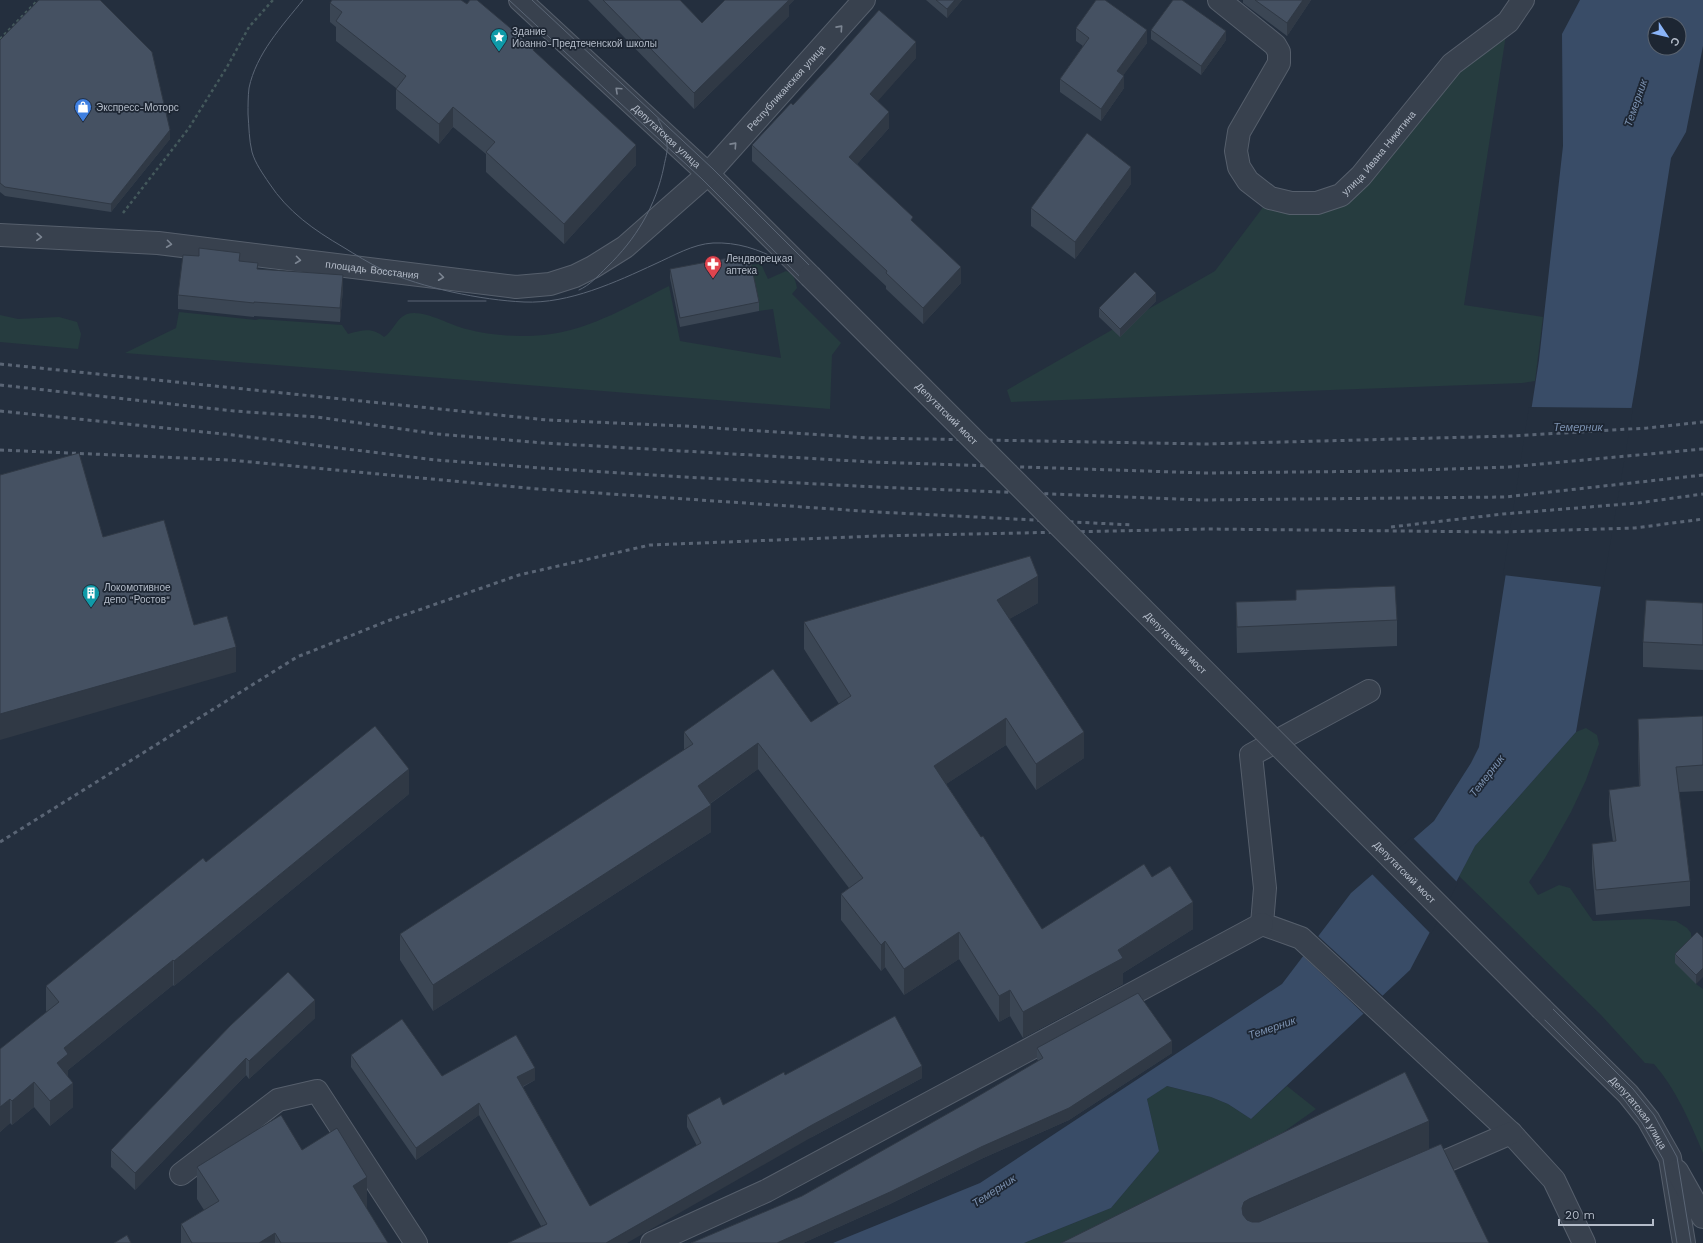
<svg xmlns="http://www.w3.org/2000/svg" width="1703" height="1243" font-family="'Work Sans',sans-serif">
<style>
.green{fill:#263c3f}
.water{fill:#394c67;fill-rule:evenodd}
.pier{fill:#242f3e}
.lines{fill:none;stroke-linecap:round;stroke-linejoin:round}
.minor-casing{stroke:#565f6c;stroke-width:24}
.path{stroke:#44595c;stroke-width:2.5;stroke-dasharray:3 3;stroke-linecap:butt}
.minor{stroke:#38414e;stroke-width:22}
.tram{stroke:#5a6575;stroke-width:1}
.rail{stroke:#5a6575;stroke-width:3;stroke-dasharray:4 4;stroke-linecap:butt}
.minor-bridge-casing{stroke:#565f6c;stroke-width:24;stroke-linecap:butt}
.minor-bridge{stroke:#38414e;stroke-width:22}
.wall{fill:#3b4654}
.shaded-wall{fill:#303945}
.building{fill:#455162;stroke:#303945}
.oneway{stroke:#7c8592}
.labels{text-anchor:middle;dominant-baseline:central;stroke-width:3.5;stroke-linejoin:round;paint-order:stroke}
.poi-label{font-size:10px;fill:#b4bcc9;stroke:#1d2633;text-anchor:start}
.street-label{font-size:10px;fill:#b4bcc9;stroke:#1d2633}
.water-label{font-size:11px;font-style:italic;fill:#7c92b1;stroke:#1d2633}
</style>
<rect width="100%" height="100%" fill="#242f3e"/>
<path class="green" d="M 1508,22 L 1464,305 L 1543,317 L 1535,381 L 1522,383 L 1011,402 L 1007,390 L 1215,271 L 1270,198 L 1341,195 L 1452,64 Z
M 761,264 L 768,279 L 786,271 C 794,274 795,279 797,288 L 792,294 L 841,343 L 832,355 L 830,409 L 125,353 L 176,328 L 179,312 L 256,320 L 259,319 L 342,325 L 348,334 C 362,330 372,327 384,337 C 393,332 396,318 407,314 C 424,309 449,325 466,329 C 492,336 524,338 551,334 C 593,328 631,305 669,286 L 680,341 L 781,358 L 773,309 L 759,311 L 749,265 Z
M 0,315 L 18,319 L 59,317 L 77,322 L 81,334 L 78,349 L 0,342 Z
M 1586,728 L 1597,735 L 1599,744 L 1586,780 L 1571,812 L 1545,858 L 1529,882 L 1538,895 L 1559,885 L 1570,888 L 1593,921 L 1648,919 L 1676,921 L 1687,928 L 1691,933 L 1696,984 L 1703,989 L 1703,1153 C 1690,1122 1676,1089 1654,1064 L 1645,1063 L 1601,1015 L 1459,876 L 1475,846 L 1576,732 Z
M 1166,1086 L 1211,1097 L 1228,1104 L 1251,1119 L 1287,1086 L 1316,1109 L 1126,1243 L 1024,1243 L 1111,1208 L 1159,1151 L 1147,1099 Z"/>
<path class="water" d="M 1580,0 L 1703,0 L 1703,46 L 1686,132 L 1671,158 L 1637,376 L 1576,732 L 1475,846 L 1410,970 L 1251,1119 L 1228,1104 L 1211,1097 L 1167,1086 L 1147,1099 L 1159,1151 L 1111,1208 L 1024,1243 L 833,1243 L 980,1183 L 1282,984 L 1351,893 L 1434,821 L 1471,763 L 1479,747 L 1539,360 L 1563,146 L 1562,34 ZM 1655,24 L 1679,24 L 1679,48 L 1655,48 Z"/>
<path class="pier" d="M 1529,407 L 1633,408 L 1603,587 L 1503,575 Z
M 1412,837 L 1458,883 L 1431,934 L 1371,873 Z
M 1317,935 L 1384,997 L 1365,1015 L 1302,955 Z"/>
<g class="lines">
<g class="minor-casing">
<g id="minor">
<path id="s1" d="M 520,0 L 708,174 L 810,276"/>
<path id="s2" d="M 1219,0 L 1275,45 L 1279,52 L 1279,63 L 1239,132 L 1236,151 L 1239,167 L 1248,181 L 1270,198 L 1291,203 L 1317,203 L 1341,195 L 1361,176 L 1452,64 L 1508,22 L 1523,0"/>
<path id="s3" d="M 0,235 L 158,243 L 516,287 L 550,284 L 575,276 L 593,267 L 625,247 L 708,174 L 864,0"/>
<path d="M 1369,691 L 1251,755 L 1265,888 L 1262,924 L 1301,938 L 1511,1133 L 1554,1180 L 1584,1243"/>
<path id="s4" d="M 1542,1009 L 1628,1094 L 1648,1119 L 1670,1158 L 1684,1243"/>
<path d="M 1677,1171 L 1703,1217"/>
<path d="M 1421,1172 L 1511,1133"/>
<path d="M 181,1174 L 278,1100 L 317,1091 L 416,1243"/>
<path d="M 652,1243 L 766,1191 L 1262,924"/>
</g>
</g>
<path class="path" d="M 0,39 L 38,0
M 123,213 L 189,128 L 227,67 L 249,27 L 273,0"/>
<use href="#minor" class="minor"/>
<path class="tram" d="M 303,0 C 282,26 256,54 249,88 C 248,96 248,106 248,114 C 249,127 249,140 252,152 C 255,163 263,174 269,183 C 288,212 314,230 343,247 C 356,255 369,263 383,270 C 422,288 481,300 524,302 C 569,304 616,282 655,264 C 673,256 693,244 713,243 C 737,242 758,249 779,260
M 509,0 L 702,179 L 1623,1098 L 1642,1123 L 1663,1159 L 1677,1243
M 532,0 L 713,169 L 1633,1089 L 1654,1115 L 1677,1157 L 1691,1243
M 579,290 C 590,285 598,276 607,267 C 636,239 656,206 664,166 C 665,160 668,151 667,145 C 666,137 662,126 658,119
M 408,301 L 486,301"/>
<path class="rail" d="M 0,364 L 547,420 L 684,426 L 870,438 L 1206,444 L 1512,436 L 1647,428 L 1703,422
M 0,385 L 234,411 L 317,417 L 437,434 L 544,443 L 872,462 L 1205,473 L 1392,471 L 1508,467 L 1703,449
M 0,411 L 233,435 L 436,460 L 541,468 L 684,477 L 876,487 L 1202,500 L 1505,497 L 1703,475
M 0,450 L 230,460 L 538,489 L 877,512 L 1133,525
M 1391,527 L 1503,514 L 1638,503 L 1703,494
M 0,842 L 297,657 L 390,620 L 519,575 L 650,545 L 878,536 L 1207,529 L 1501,532 L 1635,528 L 1703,519"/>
<g class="minor-bridge-casing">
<g id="minor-bridge">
<path id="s5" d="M 810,276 L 1542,1009"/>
</g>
</g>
<use href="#minor-bridge" class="minor-bridge"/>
</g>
<path class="wall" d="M 588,0 L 680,0 L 702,23 L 725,0 L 794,0 L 789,5 L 789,16 L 694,109 Z
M 926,0 L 962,0 L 947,18 Z
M 1243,0 L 1311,0 L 1287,36 L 1243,3 Z
M 330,3 L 467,4 L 534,51 L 636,165 L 564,244 L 486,172 L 486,154 L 453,127 L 439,144 L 396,109 L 396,88 L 336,41 L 336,27 L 330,22 Z
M 1076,28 L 1147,43 L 1123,75 L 1124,88 L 1101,121 L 1060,92 L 1060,79 L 1083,46 L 1076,41 Z
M 1151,30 L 1226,40 L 1201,75 L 1151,39 Z
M 0,40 L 170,139 L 111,212 L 5,196 L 0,192 Z
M 916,58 L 877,101 L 889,128 L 857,164 L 913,222 L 961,283 L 923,324 L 886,289 L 886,286 L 752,161 L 752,145 L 793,105 Z
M 1131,184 L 1075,259 L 1031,226 L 1031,208 Z
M 240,261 L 258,269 L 343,289 L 340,322 L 254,316 L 254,317 L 178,309 L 178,295 Z
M 670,269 L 759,302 L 759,311 L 680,327 L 670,278 Z
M 1156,301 L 1120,337 L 1099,317 L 1099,308 Z
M 1296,590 L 1397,620 L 1397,646 L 1237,653 L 1236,602 L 1296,600 Z
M 1038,603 L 1009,619 L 1084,758 L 1036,790 L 1006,745 L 946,784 L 1042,929 L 1152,877 L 1193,929 L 1123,973 L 1123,984 L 1023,1038 L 1010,1016 L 999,1022 L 959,959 L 904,995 L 885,967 L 881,971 L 841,920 L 841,894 L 849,888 L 758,769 L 710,804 L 711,832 L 433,1011 L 400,960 L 400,934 L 684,750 L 684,732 L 811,722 L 839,704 L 804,649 L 804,622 Z
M 1703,603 L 1703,670 L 1643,667 L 1643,642 Z
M 1703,716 L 1703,791 L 1679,792 L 1690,881 L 1690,906 L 1596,915 L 1592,869 L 1592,844 L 1613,842 L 1609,815 L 1609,790 L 1639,786 L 1638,744 L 1638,719 Z
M 409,794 L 174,986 L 173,985 L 68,1070 L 68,1077 L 73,1107 L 50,1126 L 34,1107 L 12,1125 L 10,1123 L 0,1132 L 0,1049 L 47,1012 L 46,1011 L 46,986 L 206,862 Z
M 1697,932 L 1696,984 L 1675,963 L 1675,954 Z
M 315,1018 L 249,1079 L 246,1075 L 135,1190 L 111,1167 L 111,1150 L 231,1025 Z
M 1037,1048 L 1172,1053 L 1069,1120 L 981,1159 L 890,1204 L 803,1243 L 691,1243 L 802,1196 L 963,1105 L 1038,1061 L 1037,1059 Z
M 351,1055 L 442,1076 L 535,1080 L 523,1087 L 590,1206 L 697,1146 L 687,1127 L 687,1115 L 723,1105 L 785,1075 L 922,1078 L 812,1137 L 541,1226 L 479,1115 L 416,1160 L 351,1067 Z
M 302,1150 L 367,1209 L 388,1243 L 181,1243 L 181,1224 L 204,1210 L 197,1199 L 197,1167 Z"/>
<path class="shaded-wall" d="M 784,0 L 794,0 L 789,5 L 789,16 L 694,109 L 694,93 Z
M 955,0 L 962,0 L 947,18 L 947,9 Z
M 1303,0 L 1311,0 L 1287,36 L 1287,23 Z
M 1147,30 L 1147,43 L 1117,84 L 1117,71 Z
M 1226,31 L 1226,40 L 1201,75 L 1201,66 Z
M 916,42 L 916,58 L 870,110 L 870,94 Z
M 1124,76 L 1124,88 L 1101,121 L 1101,109 Z
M 453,107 L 453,127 L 439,144 L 439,124 Z
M 889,112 L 889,128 L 849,173 L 849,157 Z
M 170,130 L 170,139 L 111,212 L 111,204 Z
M 636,145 L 636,165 L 564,244 L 564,224 Z
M 1131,167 L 1131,184 L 1075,259 L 1075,242 Z
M 961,267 L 961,283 L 923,324 L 923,308 Z
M 343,275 L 343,289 L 340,322 L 340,308 Z
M 1156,293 L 1156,301 L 1120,337 L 1120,329 Z
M 1038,576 L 1038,603 L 997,626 L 997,600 Z
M 236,647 L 236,672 L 0,740 L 0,714 Z
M 1006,718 L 1006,745 L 934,792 L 934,766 Z
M 1084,732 L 1084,758 L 1036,790 L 1036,764 Z
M 758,743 L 758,769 L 698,812 L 698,786 Z
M 409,769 L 409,794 L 174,986 L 174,961 Z
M 711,805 L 711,832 L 433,1011 L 433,985 Z
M 1193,902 L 1193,929 L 1123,973 L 1123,984 L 1023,1038 L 1023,1012 Z
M 959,932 L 959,959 L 904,995 L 904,969 Z
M 885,941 L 885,967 L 881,971 L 881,945 Z
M 173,960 L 173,985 L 68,1070 L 68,1078 L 57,1063 L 64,1048 Z
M 1703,968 L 1703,977 L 1696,984 L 1696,975 Z
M 1010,990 L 1010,1016 L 999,1022 L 999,996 Z
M 315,1000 L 315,1018 L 249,1079 L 249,1061 Z
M 1172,1041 L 1172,1053 L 1069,1120 L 981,1159 L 890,1204 L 803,1243 L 777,1243 Z
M 246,1058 L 246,1075 L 135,1190 L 135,1173 Z
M 922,1066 L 922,1078 L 812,1137 L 627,1243 L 606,1243 L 812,1125 Z
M 535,1068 L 535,1080 L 517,1089 L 517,1077 Z
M 34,1082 L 34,1107 L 12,1125 L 12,1101 Z
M 73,1083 L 73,1107 L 50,1126 L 50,1101 Z
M 10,1099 L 10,1123 L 0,1132 L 0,1107 Z
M 479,1103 L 479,1115 L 416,1160 L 416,1148 Z
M 1429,1121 L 1429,1154 L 1244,1235 L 1242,1208 L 1244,1202 L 1249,1199 Z
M 367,1177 L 367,1210 L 353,1186 Z
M 275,1233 L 275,1243 L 259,1243 Z"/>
<path class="building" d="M 39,0 L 100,0 L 152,52 L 170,130 L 111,204 L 5,187 L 0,183 L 0,40 Z
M 332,0 L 461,0 L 467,4 L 470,0 L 477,0 L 534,48 L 533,50 L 636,145 L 564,224 L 486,152 L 495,142 L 453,107 L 439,124 L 396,89 L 406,76 L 336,21 L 342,12 L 330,3 Z
M 603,0 L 680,0 L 702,23 L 725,0 L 789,0 L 694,93 Z
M 936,0 L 955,0 L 947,9 Z
M 1096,0 L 1105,0 L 1147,30 L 1117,71 L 1124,76 L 1101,109 L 1060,79 L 1089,38 L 1076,28 Z
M 1173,0 L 1182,0 L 1226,31 L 1201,66 L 1151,30 Z
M 1255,0 L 1303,0 L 1287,23 Z
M 879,10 L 916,42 L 870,94 L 889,112 L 849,157 L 913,217 L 911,220 L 961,267 L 923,308 L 886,273 L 887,271 L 752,145 L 791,103 L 793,105 L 834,61 Z
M 1087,133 L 1131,167 L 1075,242 L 1031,208 Z
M 199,248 L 240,253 L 239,261 L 258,263 L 257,269 L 343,275 L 340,308 L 254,302 L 254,303 L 178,295 L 183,255 L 199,256 Z
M 749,254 L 759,302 L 680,318 L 670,269 Z
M 1135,272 L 1156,293 L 1120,329 L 1099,308 Z
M 79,453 L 103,537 L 164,520 L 194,625 L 227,616 L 236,647 L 0,714 L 0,475 Z
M 1030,556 L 1038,576 L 997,600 L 1084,732 L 1036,764 L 1006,718 L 934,766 L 981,837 L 983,836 L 1042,929 L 1144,864 L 1152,877 L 1170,866 L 1193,902 L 1118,950 L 1123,958 L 1023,1012 L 1010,990 L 999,996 L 959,932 L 904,969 L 885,941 L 881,945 L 841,894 L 863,878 L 758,743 L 698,786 L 711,805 L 433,985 L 400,934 L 693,744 L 684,732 L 773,669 L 811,722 L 851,696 L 804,622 Z
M 1395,586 L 1397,620 L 1237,627 L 1236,602 L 1296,600 L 1296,590 Z
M 1646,600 L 1703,603 L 1703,645 L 1643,642 Z
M 1703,716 L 1703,765 L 1676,767 L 1690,881 L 1596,890 L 1592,844 L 1616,841 L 1609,790 L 1640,786 L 1638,719 Z
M 375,726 L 409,769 L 174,961 L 173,960 L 64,1048 L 68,1054 L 57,1063 L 73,1083 L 50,1101 L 34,1082 L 12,1101 L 10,1099 L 0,1107 L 0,1049 L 59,1002 L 46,986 L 203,858 L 206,862 Z
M 1697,932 L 1703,938 L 1703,968 L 1696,975 L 1675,954 Z
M 288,972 L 315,1000 L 249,1061 L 246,1058 L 135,1173 L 111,1150 L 231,1025 Z
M 1138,993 L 1172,1041 L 1069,1108 L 981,1147 L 890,1192 L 777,1243 L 691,1243 L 802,1196 L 963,1105 L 1043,1058 L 1037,1048 Z
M 895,1016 L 922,1066 L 812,1125 L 606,1243 L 508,1243 L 547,1224 L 479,1103 L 416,1148 L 351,1055 L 402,1019 L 442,1076 L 516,1035 L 535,1068 L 517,1077 L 590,1206 L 701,1143 L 687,1115 L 720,1097 L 723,1105 L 784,1072 L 785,1075 Z
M 1405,1072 L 1429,1121 L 1249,1199 L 1244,1202 L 1242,1208 L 1243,1215 L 1247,1220 L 1252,1222 L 1259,1222 L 1441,1144 L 1489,1243 L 1061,1243 Z
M 281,1115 L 302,1150 L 337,1128 L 367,1177 L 353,1186 L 388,1243 L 281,1243 L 275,1233 L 259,1243 L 192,1243 L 181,1224 L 219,1201 L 197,1167 Z
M 127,1235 L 131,1243 L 114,1243 Z"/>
<defs><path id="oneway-chevron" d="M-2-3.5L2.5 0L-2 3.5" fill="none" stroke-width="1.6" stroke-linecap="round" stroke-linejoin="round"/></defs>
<g class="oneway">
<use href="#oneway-chevron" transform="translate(840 28) rotate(-48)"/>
<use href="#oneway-chevron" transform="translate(618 90) rotate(-137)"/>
<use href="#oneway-chevron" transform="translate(734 145) rotate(-48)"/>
<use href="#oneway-chevron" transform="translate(39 237) rotate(2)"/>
<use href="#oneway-chevron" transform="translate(169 244) rotate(7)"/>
<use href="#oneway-chevron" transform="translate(298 260) rotate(7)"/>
<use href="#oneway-chevron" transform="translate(441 277) rotate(7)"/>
</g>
<defs>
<g id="sight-pin" transform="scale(0.9)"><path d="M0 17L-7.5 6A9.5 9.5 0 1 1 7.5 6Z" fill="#0f9aa8" stroke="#1d2633"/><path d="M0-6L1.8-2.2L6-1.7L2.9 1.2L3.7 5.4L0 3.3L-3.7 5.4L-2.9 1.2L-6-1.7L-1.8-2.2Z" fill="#fff"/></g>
<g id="shop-pin" transform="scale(0.9)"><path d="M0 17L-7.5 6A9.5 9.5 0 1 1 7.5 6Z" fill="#3f7fe0" stroke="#1d2633"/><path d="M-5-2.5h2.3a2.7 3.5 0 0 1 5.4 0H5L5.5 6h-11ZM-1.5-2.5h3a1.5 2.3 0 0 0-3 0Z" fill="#fff"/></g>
<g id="pharmacy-pin" transform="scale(0.9)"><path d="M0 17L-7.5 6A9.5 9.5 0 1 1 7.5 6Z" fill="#e0444e" stroke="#1d2633"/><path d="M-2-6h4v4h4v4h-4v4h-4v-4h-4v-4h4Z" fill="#fff"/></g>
<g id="building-pin" transform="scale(0.9)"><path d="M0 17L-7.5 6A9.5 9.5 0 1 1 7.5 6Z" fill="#0f9aa8" stroke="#1d2633"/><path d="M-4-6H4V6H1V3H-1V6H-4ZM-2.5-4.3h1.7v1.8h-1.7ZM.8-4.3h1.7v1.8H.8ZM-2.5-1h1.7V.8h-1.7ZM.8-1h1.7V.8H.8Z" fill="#fff"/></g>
</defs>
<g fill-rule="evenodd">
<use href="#sight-pin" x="499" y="37"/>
<use href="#shop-pin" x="83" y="107"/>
<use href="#pharmacy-pin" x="713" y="264"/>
<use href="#building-pin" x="91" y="593"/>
</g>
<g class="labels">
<g class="poi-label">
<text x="512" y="31">Здание<tspan x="512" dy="12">Иоанно-Предтеченской школы</tspan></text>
<text x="96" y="107">Экспресс-Моторс</text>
<text x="726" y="258">Лендворецкая<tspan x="726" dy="12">аптека</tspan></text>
<text x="104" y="587">Локомотивное<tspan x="104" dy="12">депо "Ростов"</tspan></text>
</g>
<g class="street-label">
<text stroke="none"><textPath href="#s3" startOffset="864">Республиканская улица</textPath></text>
<text stroke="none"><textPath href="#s1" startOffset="200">Депутатская улица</textPath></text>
<text stroke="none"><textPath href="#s2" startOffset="380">улица Ивана Никитина</textPath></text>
<text stroke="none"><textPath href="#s3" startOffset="374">площадь Восстания</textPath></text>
<text stroke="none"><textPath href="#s5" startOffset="194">Депутатский мост</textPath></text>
<text stroke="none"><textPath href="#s5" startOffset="518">Депутатский мост</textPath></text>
<text stroke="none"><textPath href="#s5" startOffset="842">Депутатский мост</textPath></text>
<text stroke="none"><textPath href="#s4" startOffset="142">Депутатская улица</textPath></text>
</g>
<g class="water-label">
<text transform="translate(1636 103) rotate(-71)">Темерник</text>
<text x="1578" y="427">Темерник</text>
<text transform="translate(1487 776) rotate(-52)">Темерник</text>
<text transform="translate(1272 1028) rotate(-19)">Темерник</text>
<text transform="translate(994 1191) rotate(-33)">Темерник</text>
</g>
</g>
<g transform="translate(1667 36) rotate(125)"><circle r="19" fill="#1d2633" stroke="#59626f"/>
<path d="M0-3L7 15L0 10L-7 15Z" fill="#8ab4f8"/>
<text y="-6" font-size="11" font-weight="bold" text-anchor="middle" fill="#b4bcc9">С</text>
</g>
<path d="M1559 1219v6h94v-6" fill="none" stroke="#b4bcc9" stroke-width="2"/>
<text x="1565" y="1219" font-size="12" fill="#b4bcc9" stroke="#1d2633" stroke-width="3" paint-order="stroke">20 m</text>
</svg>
